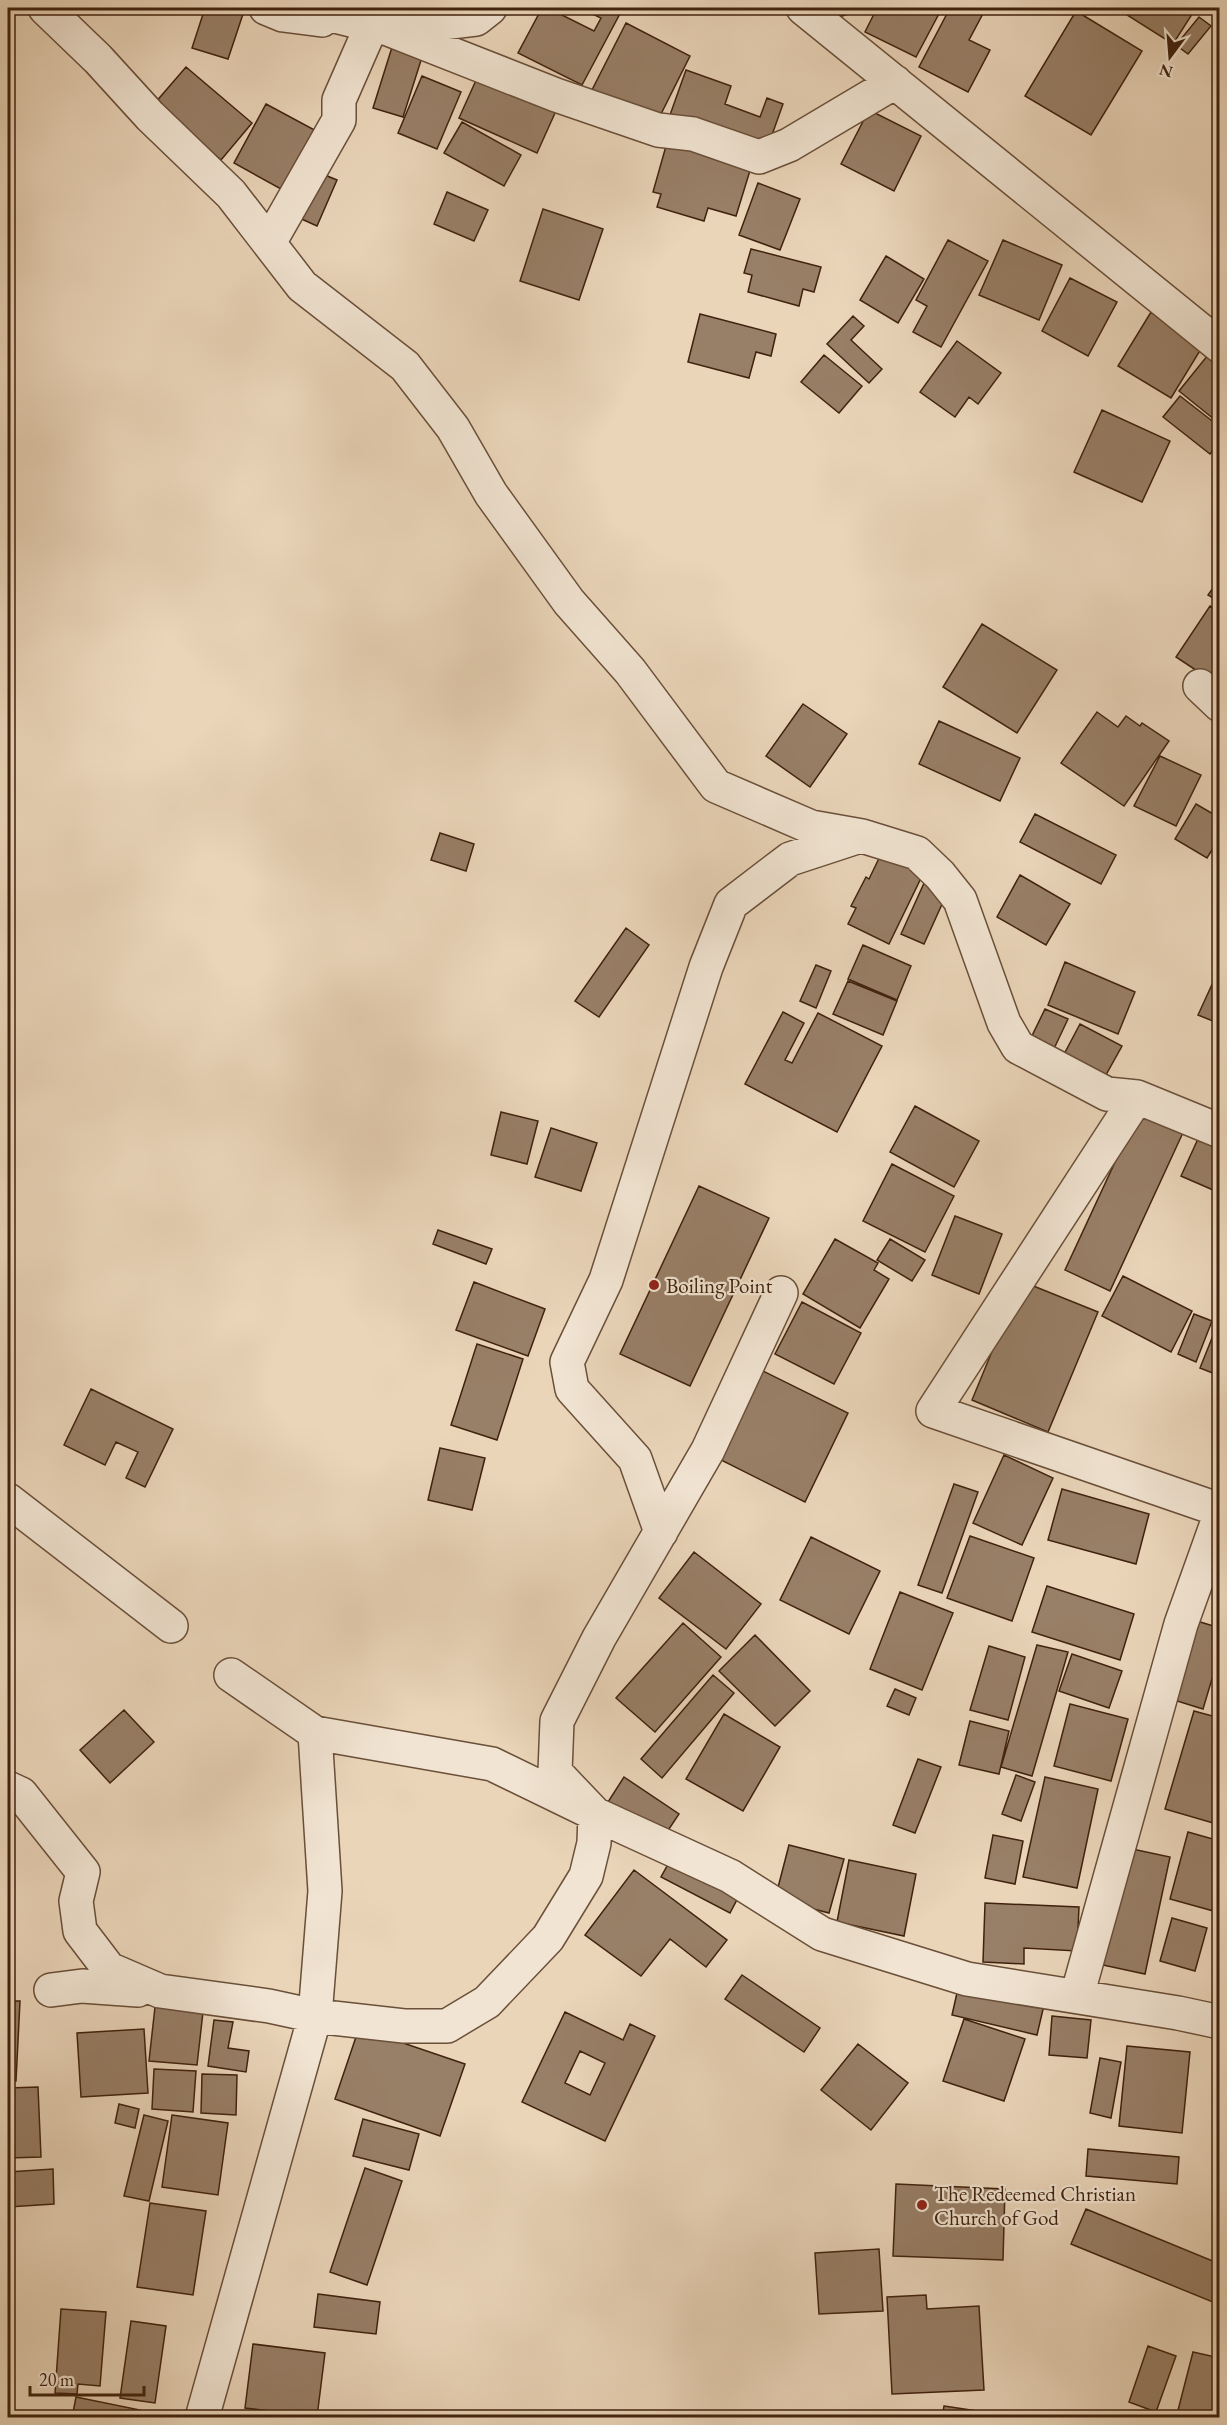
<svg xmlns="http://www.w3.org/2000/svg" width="1227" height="2425" font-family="'EB Garamond',serif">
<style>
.building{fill:#987f67;stroke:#40220e;stroke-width:1.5;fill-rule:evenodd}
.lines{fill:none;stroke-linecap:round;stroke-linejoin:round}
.minor-casing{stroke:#6a4f39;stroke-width:36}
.minor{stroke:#f1e4d2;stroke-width:33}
.poi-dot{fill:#8f2418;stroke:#f1e4d2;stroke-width:2}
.labels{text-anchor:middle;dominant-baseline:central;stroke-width:4.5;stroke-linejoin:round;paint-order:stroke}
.poi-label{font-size:21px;fill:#40220e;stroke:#f1e4d2;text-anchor:start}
</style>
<rect width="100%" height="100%" fill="#ead5b9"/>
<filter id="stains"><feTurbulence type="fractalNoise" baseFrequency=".00333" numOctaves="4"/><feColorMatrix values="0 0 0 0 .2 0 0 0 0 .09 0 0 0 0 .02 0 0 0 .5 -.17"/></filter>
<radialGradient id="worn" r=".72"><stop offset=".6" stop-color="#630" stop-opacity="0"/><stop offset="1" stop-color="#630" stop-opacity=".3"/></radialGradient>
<path class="building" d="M 205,8 L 245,8 L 228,59 L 192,48 Z
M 542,8 L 548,8 L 594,31 L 601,18 L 580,8 L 623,8 L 582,85 L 518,53 Z
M 836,8 L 867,8 L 839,17 Z
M 877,8 L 942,8 L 916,57 L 865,32 Z
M 950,8 L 986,8 L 969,40 L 990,50 L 968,92 L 919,67 Z
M 1116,8 L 1196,8 L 1173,44 Z
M 1076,11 L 1142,51 L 1091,135 L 1025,96 Z
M 1199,17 L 1211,26 L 1188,54 L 1176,45 Z
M 626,23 L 690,56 L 657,122 L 592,90 Z
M 393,44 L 423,54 L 403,117 L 373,108 Z
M 186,67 L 252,123 L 221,160 L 155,103 Z
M 482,67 L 560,102 L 537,153 L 459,118 Z
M 686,70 L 731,86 L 725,104 L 760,117 L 767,98 L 783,104 L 767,149 L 670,115 Z
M 422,76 L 461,92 L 437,149 L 398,133 Z
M 266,104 L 322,134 L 290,194 L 234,163 Z
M 869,110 L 921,136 L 894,191 L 841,164 Z
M 462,122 L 521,155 L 504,186 L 444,153 Z
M 668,139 L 752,164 L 736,216 L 708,208 L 704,221 L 657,207 L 661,194 L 653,192 Z
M 315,171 L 337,180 L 317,226 L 295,216 Z
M 758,183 L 800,199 L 780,250 L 739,235 Z
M 447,192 L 488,210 L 474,241 L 434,224 Z
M 543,209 L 603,229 L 579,300 L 520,281 Z
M 948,240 L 988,261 L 941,347 L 913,332 L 927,306 L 916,300 Z
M 1003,240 L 1062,265 L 1039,320 L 979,295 Z
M 751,249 L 821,267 L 814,292 L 803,289 L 799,306 L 748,292 L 752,275 L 744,273 Z
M 886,256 L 924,279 L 898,323 L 860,300 Z
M 1070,278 L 1117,302 L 1088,356 L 1042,331 Z
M 1151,312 L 1204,344 L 1171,398 L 1118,366 Z
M 700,314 L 776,334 L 771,356 L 756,352 L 749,378 L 688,362 Z
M 853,316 L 864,326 L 851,340 L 882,369 L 869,383 L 827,344 Z
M 957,341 L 1001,373 L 978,404 L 969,397 L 955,417 L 920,392 Z
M 824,355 L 862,386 L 839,413 L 801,382 Z
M 1208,355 L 1220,365 L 1220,424 L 1179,391 Z
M 1180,396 L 1220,427 L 1220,442 L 1210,454 L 1163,417 Z
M 1102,410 L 1170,441 L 1142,502 L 1074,472 Z
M 1220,578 L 1220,602 L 1208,595 Z
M 1210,606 L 1220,612 L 1220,686 L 1176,657 Z
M 982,624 L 1057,670 L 1017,733 L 943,687 Z
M 803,704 L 847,734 L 810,787 L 766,756 Z
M 1097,712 L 1118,727 L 1126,716 L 1140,726 L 1142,723 L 1169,741 L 1124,806 L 1061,763 Z
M 939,721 L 1020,758 L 1000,801 L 919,764 Z
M 1160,756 L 1201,775 L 1176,826 L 1134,806 Z
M 1196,804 L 1220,818 L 1220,837 L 1207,858 L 1175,839 Z
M 1035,814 L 1116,855 L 1101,884 L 1020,842 Z
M 440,833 L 474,844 L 466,871 L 431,860 Z
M 884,848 L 923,874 L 889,944 L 848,924 L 856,908 L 851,906 L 866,877 L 869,879 Z
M 1020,875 L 1070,904 L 1046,945 L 997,917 Z
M 925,881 L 948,891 L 924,944 L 901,934 Z
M 626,928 L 649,945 L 599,1017 L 575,1001 Z
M 863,945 L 911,966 L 897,1000 L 848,979 Z
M 1065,962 L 1135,992 L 1118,1034 L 1048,1005 Z
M 816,965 L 831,971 L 816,1008 L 800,1001 Z
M 1220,967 L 1220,1024 L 1198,1015 Z
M 848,981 L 897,1001 L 883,1035 L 833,1014 Z
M 1045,1009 L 1068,1019 L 1051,1055 L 1028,1044 Z
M 783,1012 L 804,1023 L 785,1060 L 792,1063 L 818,1013 L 882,1046 L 837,1132 L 745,1084 Z
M 1080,1024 L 1122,1046 L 1102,1082 L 1061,1060 Z
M 1142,1104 L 1187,1124 L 1110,1291 L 1065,1270 Z
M 915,1106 L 979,1141 L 954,1187 L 890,1152 Z
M 501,1112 L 538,1121 L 527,1164 L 491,1155 Z
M 551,1128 L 597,1143 L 581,1191 L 535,1177 Z
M 1203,1128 L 1220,1136 L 1220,1193 L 1181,1176 Z
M 892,1164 L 954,1196 L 925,1252 L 863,1221 Z
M 699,1186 L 769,1218 L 690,1386 L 620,1354 Z
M 955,1216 L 1002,1234 L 979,1294 L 932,1275 Z
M 438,1230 L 492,1249 L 486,1264 L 433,1244 Z
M 835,1239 L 878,1263 L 874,1270 L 889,1279 L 860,1328 L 803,1294 Z
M 890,1239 L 925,1260 L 912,1281 L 877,1260 Z
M 1123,1276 L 1192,1311 L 1171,1352 L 1102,1316 Z
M 1021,1281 L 1098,1312 L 1048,1432 L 972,1400 Z
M 474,1282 L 545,1309 L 528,1356 L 456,1330 Z
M 802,1302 L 861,1333 L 834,1384 L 775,1354 Z
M 1194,1314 L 1212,1321 L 1196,1362 L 1178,1354 Z
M 1218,1323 L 1220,1324 L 1220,1376 L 1200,1368 Z
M 477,1344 L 523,1359 L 497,1440 L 451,1425 Z
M 759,1369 L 848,1413 L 805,1502 L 715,1457 Z
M 91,1389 L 173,1429 L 145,1487 L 126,1478 L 138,1452 L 116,1442 L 105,1465 L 64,1445 Z
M 440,1448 L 485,1458 L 472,1510 L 428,1500 Z
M 1004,1455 L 1053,1478 L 1022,1545 L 973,1523 Z
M 954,1484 L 978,1492 L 942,1593 L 918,1585 Z
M 1062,1489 L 1149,1514 L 1136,1564 L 1048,1540 Z
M 970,1536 L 1034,1558 L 1012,1621 L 947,1598 Z
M 811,1537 L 880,1571 L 849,1634 L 780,1600 Z
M 694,1552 L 761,1604 L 726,1649 L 659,1598 Z
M 1047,1586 L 1134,1614 L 1120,1660 L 1032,1632 Z
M 900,1592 L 953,1613 L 922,1690 L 870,1669 Z
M 1197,1621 L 1220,1628 L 1220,1652 L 1203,1709 L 1174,1700 Z
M 683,1623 L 721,1657 L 655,1732 L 616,1698 Z
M 755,1635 L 810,1691 L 775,1726 L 719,1671 Z
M 1037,1645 L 1068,1652 L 1032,1776 L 1001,1767 Z
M 989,1646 L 1025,1657 L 1008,1720 L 970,1710 Z
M 1072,1654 L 1122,1671 L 1109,1708 L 1059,1691 Z
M 713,1675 L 734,1693 L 662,1778 L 641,1759 Z
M 895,1689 L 916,1698 L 909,1715 L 887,1706 Z
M 1070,1704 L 1128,1719 L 1111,1781 L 1054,1766 Z
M 124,1710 L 154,1742 L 110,1783 L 80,1750 Z
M 1194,1711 L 1220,1718 L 1220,1825 L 1165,1809 Z
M 724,1714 L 780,1747 L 743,1811 L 686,1779 Z
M 970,1721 L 1009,1731 L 999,1774 L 959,1765 Z
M 918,1759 L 941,1767 L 915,1833 L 893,1825 Z
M 1016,1775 L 1035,1782 L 1021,1821 L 1002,1814 Z
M 624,1777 L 679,1814 L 663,1838 L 608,1802 Z
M 1045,1777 L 1098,1789 L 1077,1888 L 1023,1877 Z
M 1188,1832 L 1220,1841 L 1220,1901 L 1217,1912 L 1170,1899 Z
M 993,1835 L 1023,1841 L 1015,1884 L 985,1878 Z
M 789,1845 L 844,1859 L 829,1913 L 775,1899 Z
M 1123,1847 L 1170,1857 L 1145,1974 L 1098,1964 Z
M 672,1857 L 741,1892 L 730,1913 L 661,1877 Z
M 849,1860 L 916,1874 L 904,1936 L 837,1922 Z
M 634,1870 L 727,1940 L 706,1967 L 670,1939 L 641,1976 L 585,1935 Z
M 985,1903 L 1079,1907 L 1077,1951 L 1024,1948 L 1024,1964 L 983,1962 Z
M 1172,1918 L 1207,1928 L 1195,1971 L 1160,1961 Z
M 742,1975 L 820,2028 L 804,2052 L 725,1999 Z
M 959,1984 L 1044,2005 L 1037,2035 L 952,2015 Z
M 8,2001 L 20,2001 L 16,2081 L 8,2081 Z
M 155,2007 L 203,2012 L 197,2065 L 149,2061 Z
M 565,2012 L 623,2040 L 630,2024 L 655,2036 L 605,2141 L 522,2102 ZM 580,2051 L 605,2063 L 590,2095 L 565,2083 Z
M 1052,2016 L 1091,2020 L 1087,2058 L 1049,2055 Z
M 964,2019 L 1025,2039 L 1004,2101 L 943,2081 Z
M 214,2020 L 233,2022 L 228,2048 L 249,2051 L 246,2072 L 208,2066 Z
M 359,2028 L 465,2064 L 440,2136 L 335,2099 Z
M 144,2029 L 148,2093 L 81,2097 L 77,2033 Z
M 858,2044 L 908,2083 L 871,2130 L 821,2090 Z
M 1127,2046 L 1190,2052 L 1182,2133 L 1119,2126 Z
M 1100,2058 L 1121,2062 L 1111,2118 L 1090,2113 Z
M 154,2069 L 196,2071 L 193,2112 L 152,2109 Z
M 202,2074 L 237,2075 L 236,2115 L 201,2113 Z
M 38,2087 L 41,2157 L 8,2158 L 8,2088 Z
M 119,2104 L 139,2109 L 135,2128 L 115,2123 Z
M 144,2115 L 168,2121 L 149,2201 L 124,2196 Z
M 172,2115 L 228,2123 L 218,2195 L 162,2187 Z
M 363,2119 L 419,2134 L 409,2170 L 353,2156 Z
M 1088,2149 L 1179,2157 L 1177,2184 L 1086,2176 Z
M 365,2168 L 402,2181 L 367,2285 L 330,2272 Z
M 53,2169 L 54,2204 L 8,2207 L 8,2172 Z
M 896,2184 L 1005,2189 L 1003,2260 L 893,2256 Z
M 150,2203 L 206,2211 L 193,2295 L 137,2287 Z
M 1086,2209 L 1220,2264 L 1220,2305 L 1071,2244 Z
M 879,2249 L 883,2311 L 819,2314 L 815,2253 Z
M 318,2294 L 380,2302 L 376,2334 L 314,2327 Z
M 926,2295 L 927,2309 L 979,2306 L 984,2390 L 892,2394 L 887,2297 Z
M 61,2309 L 106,2312 L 100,2386 L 78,2384 L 77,2394 L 55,2393 Z
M 131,2321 L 166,2326 L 155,2403 L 120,2398 Z
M 253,2344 L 325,2353 L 317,2417 L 245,2408 Z
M 1148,2346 L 1176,2356 L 1156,2412 L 1129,2402 Z
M 1193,2352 L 1220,2358 L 1220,2418 L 1176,2418 Z
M 76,2397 L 140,2410 L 139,2418 L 72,2418 Z
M 944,2406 L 1005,2415 L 1004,2418 L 942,2418 Z"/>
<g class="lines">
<g class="minor-casing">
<path id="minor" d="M 45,8 L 98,59 L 150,116 L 231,194 L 302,286 L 405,366 L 453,428 L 491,494 L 569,602 L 630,671 L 716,786 L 811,827 L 862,836 L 917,853 L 940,875 L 960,900 L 1004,1023 L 1018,1047 L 1107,1094 L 1137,1097 L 1220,1131
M 266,8 L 283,15 L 322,20
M 302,8 L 388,29 L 556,95 L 658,130 L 693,134 L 759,157 L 789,145 L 895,82
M 803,8 L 1220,346
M 391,29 L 476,19 L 490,8
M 269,243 L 339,120 L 339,100 L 371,27
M 1200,686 L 1220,705
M 1137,1097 L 933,1411 L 1220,1510
M 781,1293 L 708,1450 L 599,1638 L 557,1721 L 555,1772 L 595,1814 L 730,1876 L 822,1934 L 967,1979 L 1178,2013 L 1220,2022
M 8,1500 L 171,1626
M 661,1532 L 635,1459 L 572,1389 L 567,1362 L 606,1280 L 706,967 L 731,904 L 790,859 L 857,837
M 8,1788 L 21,1794 L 83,1872 L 76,1901 L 80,1931 L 109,1969 L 160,1991 L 269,2006 L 315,2016 L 404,2026 L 447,2026 L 487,2002 L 548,1938 L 586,1876 L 594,1843 L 595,1814 L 492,1764 L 315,1733
M 51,1990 L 82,1986 L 138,1990
M 1077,1996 L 1181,1624 L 1220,1515
M 202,2418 L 315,2016 L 325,1891 L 315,1733 L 231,1675"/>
</g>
<use href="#minor" class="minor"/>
</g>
<g class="poi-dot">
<circle cx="654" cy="1285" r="6"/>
<circle cx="922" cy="2205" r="6"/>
</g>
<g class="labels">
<g class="poi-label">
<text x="666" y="1285">Boiling Point</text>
<text x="934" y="2193">The Redeemed Christian<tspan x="934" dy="24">Church of God</tspan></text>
</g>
</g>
<rect width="1227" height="2425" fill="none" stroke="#ead5b9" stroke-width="30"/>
<rect x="9" y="9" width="1209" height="2407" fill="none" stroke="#40220e" stroke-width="3"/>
<rect x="15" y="15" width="1197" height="2395" fill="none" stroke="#40220e" stroke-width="1.5"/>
<g transform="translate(1170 57) rotate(196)" stroke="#f1e4d2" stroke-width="4.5" paint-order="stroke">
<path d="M0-4.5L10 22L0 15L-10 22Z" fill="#40220e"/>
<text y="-9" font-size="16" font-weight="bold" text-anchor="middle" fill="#40220e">N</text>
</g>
<path d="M30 2386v9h114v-9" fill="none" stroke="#40220e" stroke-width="3"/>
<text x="39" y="2386" font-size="18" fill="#40220e" stroke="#f1e4d2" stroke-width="4.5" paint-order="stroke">20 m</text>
<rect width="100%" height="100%" filter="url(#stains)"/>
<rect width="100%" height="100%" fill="url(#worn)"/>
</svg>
